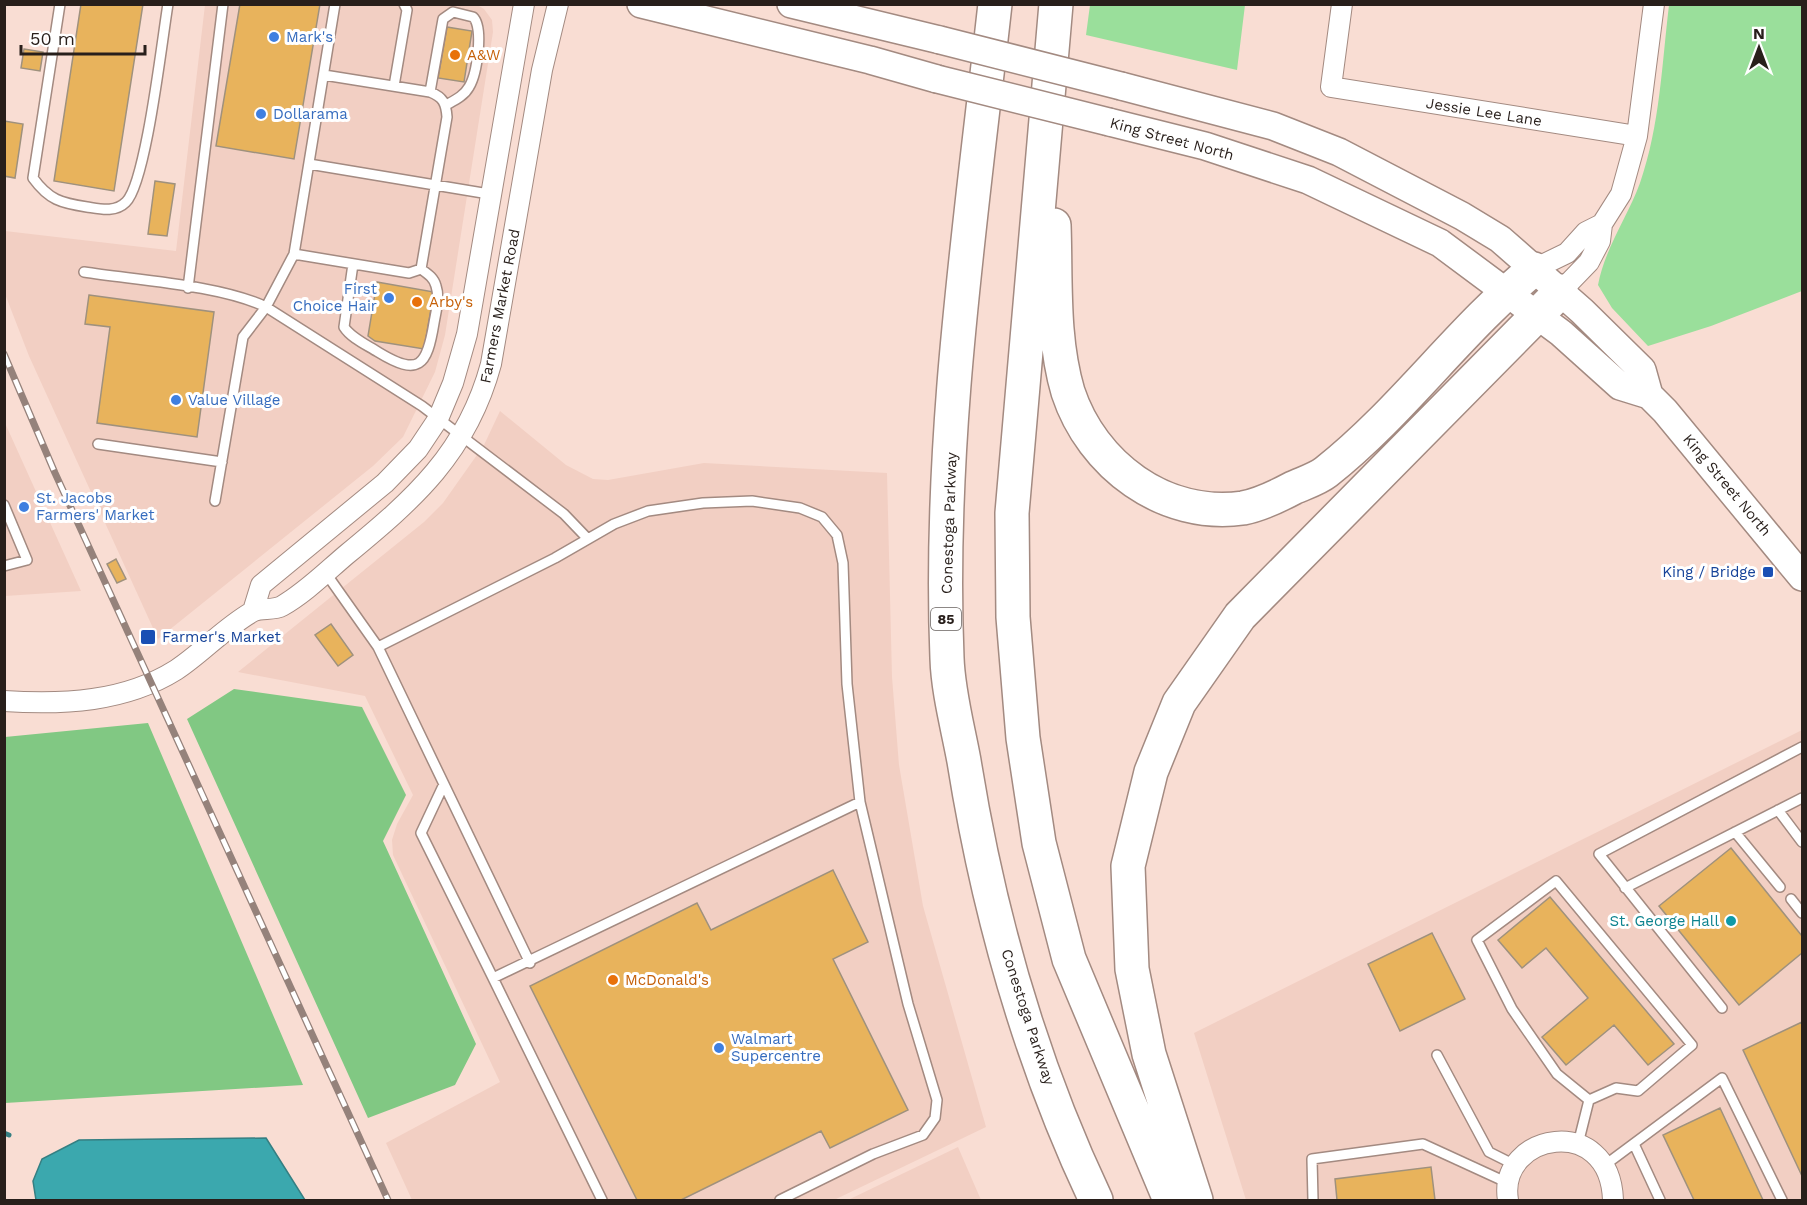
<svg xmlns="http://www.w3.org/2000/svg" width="1807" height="1205" font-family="'Work Sans',sans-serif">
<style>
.built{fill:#f2cfc3}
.green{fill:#9adf9b}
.forest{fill:#81c883}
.water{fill:#3ba8ae;stroke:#357f82;stroke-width:1.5}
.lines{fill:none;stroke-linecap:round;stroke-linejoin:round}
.stream{stroke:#357f82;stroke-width:5}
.building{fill:#e8b35c;stroke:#9f917d;stroke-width:1.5}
.lane-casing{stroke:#a38a81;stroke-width:12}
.street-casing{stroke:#a38a81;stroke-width:22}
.secondary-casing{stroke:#a38a81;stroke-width:30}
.highway-casing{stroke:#a38a81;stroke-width:36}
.lane{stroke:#fff;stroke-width:9}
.street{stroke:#fff;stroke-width:20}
.secondary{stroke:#fff;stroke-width:27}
.highway{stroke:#fff;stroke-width:33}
.rail-casing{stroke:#95827b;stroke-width:7}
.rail{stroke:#fff;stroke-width:4.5;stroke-dasharray:14;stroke-linecap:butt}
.secondary-bridge-casing{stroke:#a38a81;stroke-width:30;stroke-linecap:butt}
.secondary-bridge{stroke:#fff;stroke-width:27}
.shop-dot{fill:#3f7fe0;stroke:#fff;stroke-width:2}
.food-dot{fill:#e8710a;stroke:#fff;stroke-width:2}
.transit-dot{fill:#1a4fb4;stroke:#fff;stroke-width:2}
.culture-dot{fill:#0f9aa8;stroke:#fff;stroke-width:2}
.labels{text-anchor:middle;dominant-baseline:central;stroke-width:6;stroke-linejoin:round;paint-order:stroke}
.shield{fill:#fff;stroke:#68625f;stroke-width:1.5}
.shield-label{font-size:14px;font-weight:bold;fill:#281f1b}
.shop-label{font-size:15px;fill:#366cbe;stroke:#fff;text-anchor:start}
.food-label{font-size:15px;fill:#c56008;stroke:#fff;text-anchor:start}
.street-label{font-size:15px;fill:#281f1b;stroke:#fff}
.transit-label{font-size:15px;fill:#164399;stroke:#fff;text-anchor:end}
.culture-label{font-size:15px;fill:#0d838f;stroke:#fff;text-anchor:end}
</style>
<rect width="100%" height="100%" fill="#f9ddd3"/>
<path class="built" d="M 205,5 L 477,5 L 484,9 L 492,20 L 493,32 L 445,335 L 435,372 L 403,437 L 373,466 L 158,639 L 29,356 L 5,294 L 5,231 L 176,251 Z
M 500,411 L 566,465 L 593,479 L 608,480 L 704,463 L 887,473 L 892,677 L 899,765 L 923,906 L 986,1127 L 834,1200 L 412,1200 L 386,1143 L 500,1082 L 393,855 L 392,840 L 397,824 L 413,795 L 365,696 L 238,672 L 424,522 L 443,503 L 484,445 Z
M 5,423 L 81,591 L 5,596 Z
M 1802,730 L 1802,1200 L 1246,1200 L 1194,1033 Z
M 958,1147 L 981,1200 L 848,1200 L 906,1172 Z"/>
<path class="green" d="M 1090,5 L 1245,5 L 1237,70 L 1086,35 Z
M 1669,5 L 1802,5 L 1802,291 L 1711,326 L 1648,346 L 1612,308 L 1598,285 C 1605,248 1627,218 1640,183 C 1660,126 1662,63 1669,5 Z"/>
<path class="forest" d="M 234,689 L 362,707 L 406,795 L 383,841 L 476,1044 L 455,1085 L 368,1118 L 187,719 Z
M 148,723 L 303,1085 L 5,1103 L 5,737 Z"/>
<path class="water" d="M 266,1138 L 305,1200 L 36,1200 L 33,1181 L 42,1159 L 79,1140 Z"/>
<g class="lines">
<path class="stream" d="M 4,1133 L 9,1135"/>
</g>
<path class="building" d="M 81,4 L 143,4 L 114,191 L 54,181 Z
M 240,4 L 320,4 L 294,159 L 216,146 Z
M 447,27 L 472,31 L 464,82 L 438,78 Z
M 24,49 L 43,52 L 40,71 L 21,68 Z
M 4,121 L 23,124 L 15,178 L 4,176 Z
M 155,181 L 175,184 L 167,236 L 148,234 Z
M 377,282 L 434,292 L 424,349 L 375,341 L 368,336 Z
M 89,295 L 214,312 L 197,437 L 97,423 L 110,327 L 85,324 Z
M 116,559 L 126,579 L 117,583 L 107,564 Z
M 331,624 L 353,655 L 338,666 L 315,635 Z
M 1731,848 L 1802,936 L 1802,953 L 1739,1005 L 1659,906 Z
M 833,870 L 868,942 L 833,959 L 908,1110 L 830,1148 L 821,1131 L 681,1200 L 637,1200 L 530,986 L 697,903 L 711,930 Z
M 1550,897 L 1674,1044 L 1648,1065 L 1614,1025 L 1566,1065 L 1542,1037 L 1588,998 L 1546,948 L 1522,968 L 1498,940 Z
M 1432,933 L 1465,999 L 1400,1031 L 1368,964 Z
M 1802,1022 L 1802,1176 L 1743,1050 Z
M 1720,1108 L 1763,1200 L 1694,1200 L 1663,1135 Z
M 1431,1167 L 1435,1200 L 1337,1200 L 1335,1179 Z"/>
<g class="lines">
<g class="lane-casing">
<path id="lane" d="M 60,4 L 33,178 C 49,200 61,203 87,207 C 100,209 115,213 126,202 C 146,183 162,40 168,4
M 394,86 L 407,10 L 404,4
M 430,92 L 443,19 L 453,12 L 473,17 C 484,27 477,74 469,87 C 464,96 455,100 446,105
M 309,164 L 489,194
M 294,254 L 409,273 L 421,269 L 447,117 C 446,103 443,97 430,92 L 324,75
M 353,264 L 344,327 C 351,338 367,345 378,352 C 419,377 427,366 434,323 C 436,311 440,298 436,286 C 434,278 428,274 421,269
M 84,272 C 135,280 221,285 266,307 L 422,406 L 564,514 L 587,538
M 188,288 L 223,4
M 98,444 L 222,462
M 215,501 L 243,337 L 266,307 L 294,254 L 335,4
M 4,505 L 27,560 L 4,566
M 325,572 L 378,647 L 530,963
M 378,647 L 555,558 L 614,524 L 648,511 L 703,503 L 752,501 L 800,508 L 822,517 L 837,535 L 843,563 L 847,684 L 860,802 L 908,1004 L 937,1100 L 935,1118 L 923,1135 L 873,1154 L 780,1200
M 444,784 L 421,833 L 493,978 L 860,802
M 1778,810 L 1802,842
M 1735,832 L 1780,887
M 1625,888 L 1802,798
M 1791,899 L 1802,913
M 493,978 L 602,1200
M 1722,1008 L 1599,854 L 1802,747
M 1437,1055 L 1489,1152 L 1515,1165
M 1578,1144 L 1589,1100 L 1557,1074 L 1512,1009 L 1477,940 L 1556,881 L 1692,1045 L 1638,1091 L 1616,1088 L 1589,1100
M 1634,1144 L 1660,1200
M 1605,1165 L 1722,1078 L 1782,1200
M 1313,1200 L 1312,1159 L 1423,1144 L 1508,1183"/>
</g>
<g class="street-casing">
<path id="street" d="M 1342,4 L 1331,87 L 1637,136
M 1534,269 L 1567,253 L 1586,232 L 1602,224
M 1561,291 L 1589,262 L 1600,241 L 1602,224 L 1621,194 L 1637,136 L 1654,4
M 253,611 L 261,585 L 385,483 L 418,449 L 438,419 L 453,383 L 467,334 L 524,4
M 4,701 C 63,705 125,702 176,670 C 202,653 224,628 252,612 C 260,607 273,611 282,606 C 305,593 326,572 346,555 C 414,499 467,453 491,364 L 542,70 L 558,4
M 1508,1200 C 1497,1133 1610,1112 1613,1200"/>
</g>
<g class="secondary-casing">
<path id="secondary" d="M 641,4 L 870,60 L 937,79
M 791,4 L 940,40
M 1121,86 L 1273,126 L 1339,152 L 1462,216 L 1500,239 L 1582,311 L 1642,370 L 1649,395
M 1109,122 L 1205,146 L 1308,180 L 1440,243 L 1561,333 L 1620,386 L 1649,395 L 1665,411 L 1802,577"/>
</g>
<g class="highway-casing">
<path id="highway" d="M 995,4 C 971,221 938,440 947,658 C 948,692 958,728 964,761 C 988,911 1031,1063 1096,1200
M 1056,4 L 1012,513 L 1013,617 L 1023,738 L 1039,843 L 1069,959 L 1170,1200
M 1054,225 C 1056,280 1052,338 1068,392 C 1092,465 1164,519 1243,508 C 1259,505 1278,496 1293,488 C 1304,483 1317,479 1326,472 C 1402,412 1459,330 1534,269
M 1196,1200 L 1149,1054 L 1132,969 L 1128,866 L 1151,772 L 1179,703 L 1240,616 L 1561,291"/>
</g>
<use href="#lane" class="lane"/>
<use href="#street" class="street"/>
<use href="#secondary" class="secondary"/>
<use href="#highway" class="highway"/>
<g class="rail-casing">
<path id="rail" d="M 4,354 L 55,473 L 388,1200"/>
</g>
<use href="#rail" class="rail"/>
<g class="secondary-bridge-casing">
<path id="secondary-bridge" d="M 940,40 L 1121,86
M 937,79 L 1109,122"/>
</g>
<use href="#secondary-bridge" class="secondary-bridge"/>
</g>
<g class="shop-dot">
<circle cx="274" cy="37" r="6"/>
<circle cx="261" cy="114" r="6"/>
<circle cx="389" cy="298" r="6"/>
<circle cx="176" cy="400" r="6"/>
<circle cx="24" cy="507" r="6"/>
<circle cx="719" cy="1048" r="6"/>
</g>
<g class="food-dot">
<circle cx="455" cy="55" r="6"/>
<circle cx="417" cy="302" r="6"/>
<circle cx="613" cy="980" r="6"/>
</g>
<g class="transit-dot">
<rect x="1762" y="566" width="12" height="12" rx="3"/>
<rect x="140" y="629" width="16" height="16" rx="3"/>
</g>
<circle class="culture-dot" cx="1731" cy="921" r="6"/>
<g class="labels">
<rect class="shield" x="931" y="608" width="30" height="22" rx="4.5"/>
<g class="shield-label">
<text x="946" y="619">85</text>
</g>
<g class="shop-label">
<text x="286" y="37">Mark's</text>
<text x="273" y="114">Dollarama</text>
<text x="377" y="289" text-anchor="end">First<tspan x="377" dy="17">Choice Hair</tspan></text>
<text x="188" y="400">Value Village</text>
<text x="36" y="498">St. Jacobs<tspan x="36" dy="17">Farmers' Market</tspan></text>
<text x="731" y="1039">Walmart<tspan x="731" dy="17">Supercentre</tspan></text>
</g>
<g class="food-label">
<text x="467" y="55">A&amp;W</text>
<text x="429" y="302">Arby's</text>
<text x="625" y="980">McDonald's</text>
</g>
<g class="street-label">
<text transform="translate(1484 112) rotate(9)">Jessie Lee Lane</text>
<text transform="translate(1172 139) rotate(15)">King Street North</text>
<text transform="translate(500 306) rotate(-79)">Farmers Market Road</text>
<text transform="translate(1727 485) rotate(50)">King Street North</text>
<text transform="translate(949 523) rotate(-88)">Conestoga Parkway</text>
<text transform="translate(1028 1017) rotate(72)">Conestoga Parkway</text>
</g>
<g class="transit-label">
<text x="1756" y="572">King / Bridge</text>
<text x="162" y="637" text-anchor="start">Farmer's Market</text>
</g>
<g class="culture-label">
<text x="1719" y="921">St. George Hall</text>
</g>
</g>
<rect width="1807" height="1205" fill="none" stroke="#281f1b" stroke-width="12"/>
<g transform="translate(1759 48)" stroke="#ffffff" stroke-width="4.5" paint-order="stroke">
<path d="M0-4.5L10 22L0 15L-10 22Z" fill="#281f1b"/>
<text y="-9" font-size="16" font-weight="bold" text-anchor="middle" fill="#281f1b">N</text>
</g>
<path d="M21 45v9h124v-9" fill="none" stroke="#281f1b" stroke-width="3"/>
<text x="30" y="45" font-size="18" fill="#281f1b" stroke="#ffffff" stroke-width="4.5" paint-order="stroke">50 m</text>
</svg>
